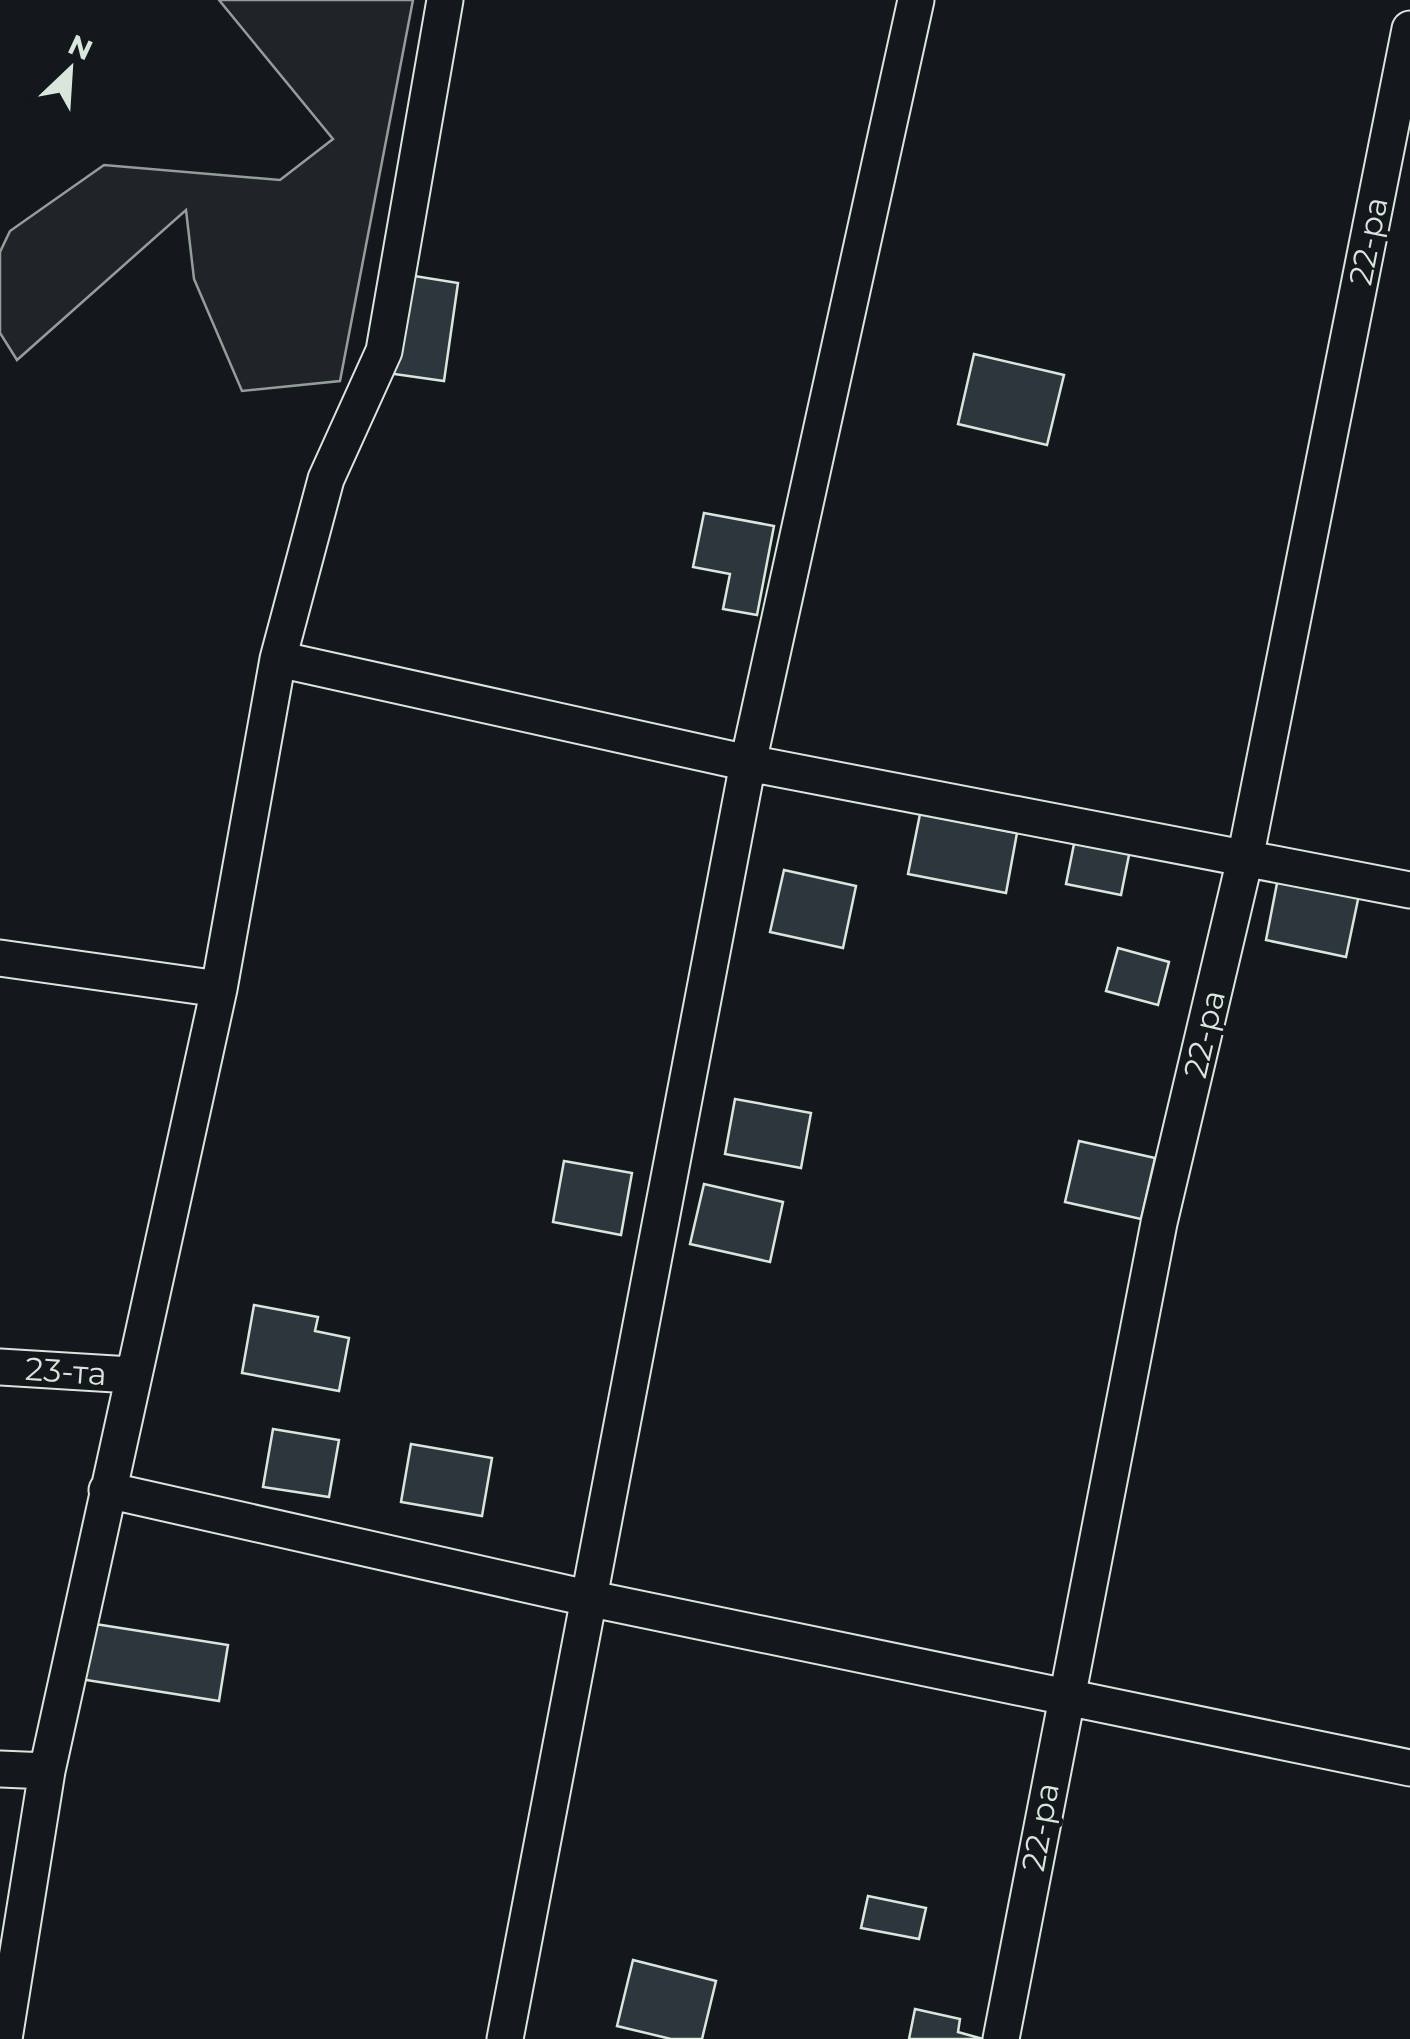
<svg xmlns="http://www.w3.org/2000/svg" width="1410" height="2039" font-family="Montserrat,sans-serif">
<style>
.green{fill:#202428;stroke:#939e99;stroke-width:2.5}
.building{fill:#2c363c;stroke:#d8e6dc;stroke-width:2.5}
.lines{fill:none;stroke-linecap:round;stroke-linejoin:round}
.street-casing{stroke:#d8e6dc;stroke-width:39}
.street{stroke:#14181c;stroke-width:35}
.labels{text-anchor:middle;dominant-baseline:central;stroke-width:8;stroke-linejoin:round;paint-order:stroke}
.street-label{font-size:32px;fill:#d8e6dc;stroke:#14181c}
</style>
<rect width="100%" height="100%" fill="#14181c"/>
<path class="green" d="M 219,0 L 413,0 L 340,381 L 242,391 L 194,279 L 186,210 L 17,360 L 0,333 L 0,252 L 10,231 L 104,165 L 280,180 L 333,139 Z"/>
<path class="building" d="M 402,274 L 458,283 L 444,381 L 387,373 Z
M 974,354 L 1064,375 L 1047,445 L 958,424 Z
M 704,513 L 774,526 L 757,615 L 723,609 L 730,574 L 693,567 Z
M 920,814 L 1017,833 L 1006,893 L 908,874 Z
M 1075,839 L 1130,850 L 1121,895 L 1066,884 Z
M 784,870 L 856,886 L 843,948 L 770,932 Z
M 1279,873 L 1360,890 L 1346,957 L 1266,940 Z
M 1118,948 L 1169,962 L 1158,1005 L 1106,991 Z
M 735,1099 L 811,1113 L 801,1168 L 725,1154 Z
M 1079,1141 L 1155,1158 L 1141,1219 L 1065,1202 Z
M 564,1161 L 632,1173 L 621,1235 L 553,1222 Z
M 704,1184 L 783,1202 L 770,1262 L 690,1244 Z
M 254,1305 L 318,1317 L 315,1331 L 349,1338 L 339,1391 L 242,1373 Z
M 273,1429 L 339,1440 L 329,1497 L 263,1487 Z
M 411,1444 L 492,1458 L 482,1516 L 401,1502 Z
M 89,1623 L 228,1645 L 219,1701 L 80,1679 Z
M 868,1896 L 926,1908 L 919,1939 L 861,1928 Z
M 633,1960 L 716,1981 L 702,2039 L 671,2039 L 617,2026 Z
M 915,2009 L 960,2019 L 958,2032 L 983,2039 L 909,2039 Z"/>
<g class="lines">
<g class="street-casing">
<path id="street" d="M 278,659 L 748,763 L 1410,890
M 0,958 L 219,989
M 0,1367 L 131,1375
M 107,1490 L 587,1598 L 1410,1768
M 0,1769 L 47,1771
M 4,2039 L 47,1771 L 219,989 L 278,659 L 326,479 L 384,351 L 445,0
M 505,2039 L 748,763 L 916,0
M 1001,2039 L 1159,1223 L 1245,859 L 1410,29"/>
</g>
<use href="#street" class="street"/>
</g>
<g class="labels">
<g class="street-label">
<text transform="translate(1368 241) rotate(-79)">22-ра</text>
<text transform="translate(1204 1034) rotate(-77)">22-ра</text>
<text transform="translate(66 1371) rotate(4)">23-та</text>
<text transform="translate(1040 1827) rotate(-80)">22-ра</text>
</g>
</g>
<g transform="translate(70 70) rotate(25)" stroke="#14181c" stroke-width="8" paint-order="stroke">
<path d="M0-8L18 38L0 25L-18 38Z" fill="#d8e6dc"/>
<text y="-15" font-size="28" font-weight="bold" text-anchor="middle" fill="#d8e6dc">N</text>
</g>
</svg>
